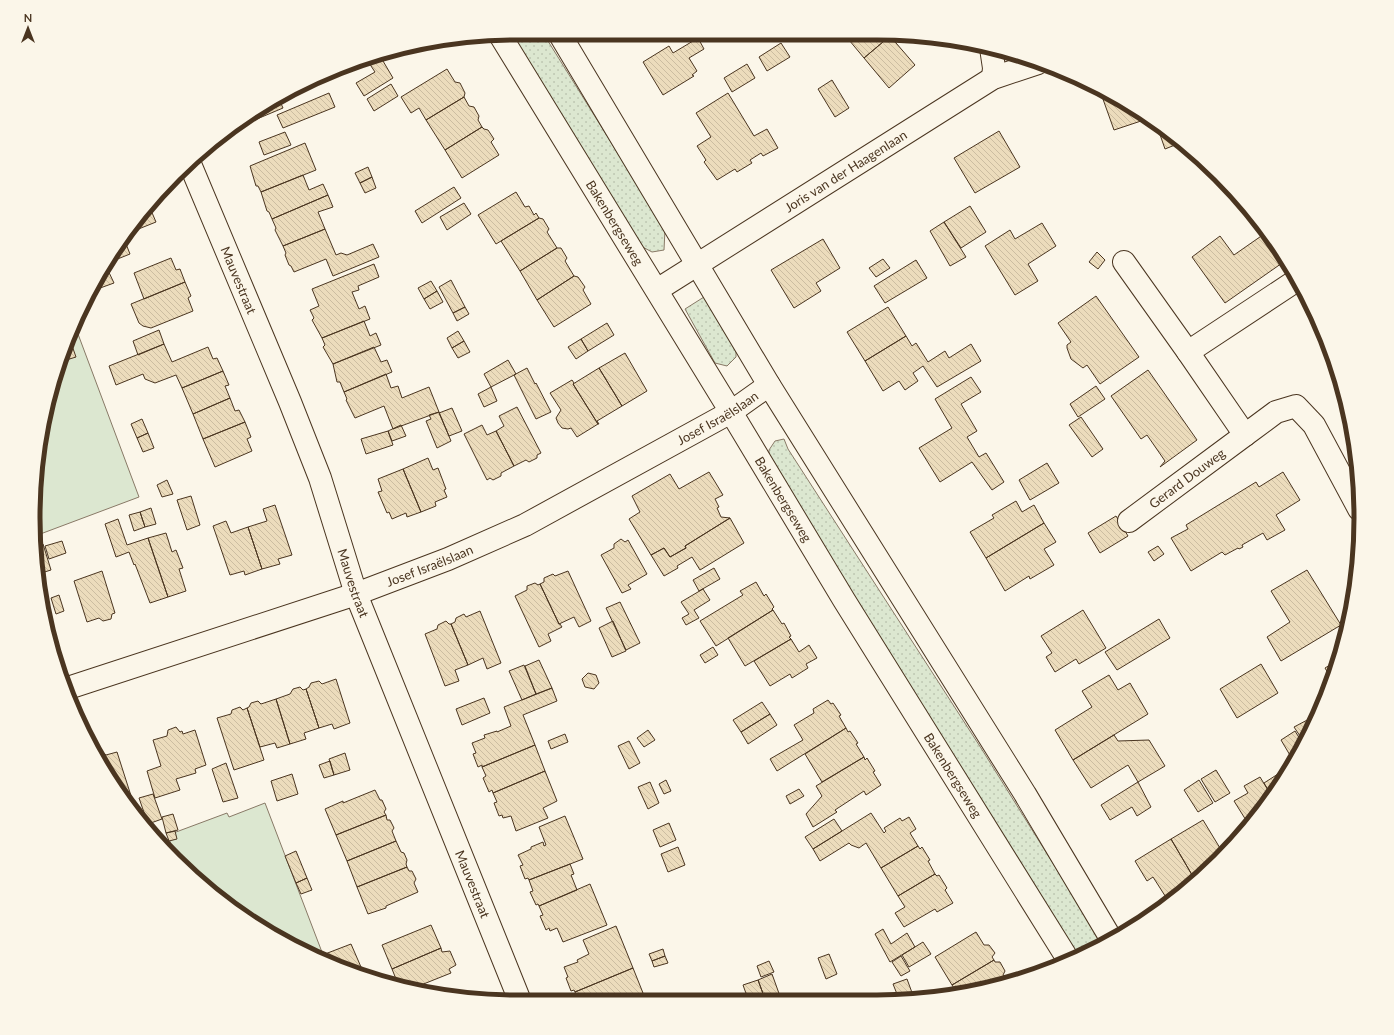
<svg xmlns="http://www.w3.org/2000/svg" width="1394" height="1035" font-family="Lato,sans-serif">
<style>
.green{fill:url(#green-dots);stroke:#887966}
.pitch{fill:#dce7d0;stroke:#887966}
.building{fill:url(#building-back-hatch);stroke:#4a3520}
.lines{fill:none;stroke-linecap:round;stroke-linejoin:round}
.street-casing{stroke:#4a3520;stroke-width:24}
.secondary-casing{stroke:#4a3520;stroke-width:24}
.street{stroke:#fbf6e9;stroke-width:22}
.secondary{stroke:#fbf6e9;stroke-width:22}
.labels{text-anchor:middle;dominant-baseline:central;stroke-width:3;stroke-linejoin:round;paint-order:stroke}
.street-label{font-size:13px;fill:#4a3520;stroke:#fbf6e9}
.rim{fill:none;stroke:#4a3520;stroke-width:5}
</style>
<defs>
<pattern id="green-dots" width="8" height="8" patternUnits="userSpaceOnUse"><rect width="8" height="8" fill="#dce7d0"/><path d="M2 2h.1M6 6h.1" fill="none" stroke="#bec7b2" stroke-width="1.8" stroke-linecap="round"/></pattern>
<pattern id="building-back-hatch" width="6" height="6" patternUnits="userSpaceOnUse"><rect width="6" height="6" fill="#ecdcbc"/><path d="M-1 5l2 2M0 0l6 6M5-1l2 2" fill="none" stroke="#ccbda1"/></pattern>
</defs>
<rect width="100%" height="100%" fill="#fbf6e9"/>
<path class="green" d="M 518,33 L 543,33 L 665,229 L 664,250 L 652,252 L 637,244 L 510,34 Z
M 704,297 L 736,344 L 736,357 L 727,366 L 715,363 L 685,309 Z
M 784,439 L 788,449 L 981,748 L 1102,942 L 1077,956 L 769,460 L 769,450 L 775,441 Z"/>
<path class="pitch" d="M 75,326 L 139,497 L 35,536 L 42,423 Z
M 265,803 L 325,960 L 275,937 L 198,882 L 166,847 L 171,845 L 168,835 L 227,813 L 229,817 Z"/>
<path class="building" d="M 803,34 L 819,34 L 809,41 Z
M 844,34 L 889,34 L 890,36 L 864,58 Z
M 890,36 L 915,65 L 889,88 L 864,58 Z
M 698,38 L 704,49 L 689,58 L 697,71 L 692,75 L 694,76 L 663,95 L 643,62 L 669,46 L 673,53 Z
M 781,43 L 790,57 L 767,71 L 759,57 Z
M 405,48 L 383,61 L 393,78 L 364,96 L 356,83 L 375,72 L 367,60 L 392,50 Z
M 747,64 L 755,78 L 732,92 L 724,78 Z
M 447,69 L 455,82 L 460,83 L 465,93 L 464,97 L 426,120 L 419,108 L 411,113 L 401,97 Z
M 832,80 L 849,108 L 835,117 L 818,89 Z
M 391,84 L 398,96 L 374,111 L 367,99 Z
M 1099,88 L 1146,115 L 1150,118 L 1114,130 Z
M 329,93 L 335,107 L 283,128 L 277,115 Z
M 728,93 L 754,136 L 767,129 L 778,148 L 763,156 L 761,153 L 750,160 L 752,163 L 737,172 L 735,169 L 717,180 L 704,162 L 706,160 L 697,146 L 711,137 L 696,113 Z
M 278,97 L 283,108 L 238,127 L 274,99 Z
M 464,97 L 469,106 L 474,107 L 479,116 L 478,120 L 482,127 L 445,150 L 426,120 Z
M 1156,123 L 1180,143 L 1165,149 Z
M 482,127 L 484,129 L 488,130 L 494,139 L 491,142 L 499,155 L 462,178 L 445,150 Z
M 999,131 L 1020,167 L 975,193 L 954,158 Z
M 285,132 L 291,145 L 264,155 L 259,142 Z
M 305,143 L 316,170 L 261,192 L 258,186 L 256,186 L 250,166 Z
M 368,167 L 372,177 L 360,183 L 355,173 Z
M 303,175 L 309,190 L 323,184 L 328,195 L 272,219 L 269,212 L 267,211 L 261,192 Z
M 372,177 L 376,188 L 365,193 L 360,183 Z
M 454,187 L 461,198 L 422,223 L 415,211 Z
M 516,192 L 525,207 L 529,206 L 534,215 L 536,213 L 539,218 L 496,244 L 478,215 Z
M 328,195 L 333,207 L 318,212 L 325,229 L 283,246 L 275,230 L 276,228 L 272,219 Z
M 153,202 L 154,207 L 150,208 L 156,222 L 126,234 Z
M 464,203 L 471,214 L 447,230 L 440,217 Z
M 970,206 L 986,232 L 961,248 L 944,222 Z
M 539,218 L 543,219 L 549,229 L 547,232 L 557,248 L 520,271 L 501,241 Z
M 944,222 L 966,257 L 950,266 L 930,231 Z
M 1042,223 L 1056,246 L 1028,264 L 1038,281 L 1015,295 L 985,246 L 1010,230 L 1015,239 Z
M 325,229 L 336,255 L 341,253 L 347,255 L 373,244 L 379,257 L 333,276 L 326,259 L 294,272 L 291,266 L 289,265 L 285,255 L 286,253 L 283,246 Z
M 1267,232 L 1285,261 L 1225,303 L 1192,257 L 1220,236 L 1234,255 Z
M 122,239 L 124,239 L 130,254 L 105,264 L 115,248 Z
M 823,239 L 840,268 L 816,283 L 821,291 L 794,308 L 771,270 Z
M 557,248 L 561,248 L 567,258 L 565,261 L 574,276 L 537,300 L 520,271 Z
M 1097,252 L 1105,260 L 1098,269 L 1089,262 Z
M 171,258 L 176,270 L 180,269 L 185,282 L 144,299 L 134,273 Z
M 883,259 L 890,268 L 876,277 L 869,268 Z
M 916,260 L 927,278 L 885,303 L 874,286 Z
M 105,264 L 114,283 L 89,292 Z
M 374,264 L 379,277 L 358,286 L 359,290 L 352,292 L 359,309 L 365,306 L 370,319 L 322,338 L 312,320 L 314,318 L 310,310 L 319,306 L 312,289 Z
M 574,276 L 578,277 L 585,287 L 583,290 L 591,304 L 554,327 L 537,300 Z
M 451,280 L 465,307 L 453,313 L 439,287 Z
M 431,281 L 437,291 L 424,299 L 418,288 Z
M 185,282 L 191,296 L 188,298 L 193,311 L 151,328 L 143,326 L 139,323 L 131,304 Z
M 437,291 L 443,302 L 430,309 L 424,299 Z
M 1096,296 L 1139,357 L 1100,384 L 1087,365 L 1083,368 L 1071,359 L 1067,348 L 1067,345 L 1071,342 L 1058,323 Z
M 465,307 L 469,314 L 457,321 L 453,313 Z
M 888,307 L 906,336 L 865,361 L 847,332 Z
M 364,321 L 370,336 L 376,333 L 381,345 L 333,364 L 323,347 L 325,345 L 322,338 Z
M 607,323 L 614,335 L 588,351 L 581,339 Z
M 159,330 L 164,344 L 138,355 L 133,341 Z
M 458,331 L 464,341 L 452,348 L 447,338 Z
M 906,336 L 912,346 L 916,343 L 928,362 L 945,351 L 949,358 L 971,344 L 981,361 L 937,387 L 923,366 L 913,373 L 918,381 L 905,390 L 899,381 L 883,391 L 865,361 Z
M 581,339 L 588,351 L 576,359 L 568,347 Z
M 70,340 L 76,357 L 63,361 Z
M 464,341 L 470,352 L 458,358 L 452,348 Z
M 164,344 L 172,362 L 208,347 L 213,359 L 217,358 L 223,371 L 182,388 L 176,375 L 155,383 L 145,379 L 143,374 L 116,385 L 109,366 Z
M 374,347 L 381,362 L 387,360 L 392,372 L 344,392 L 340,382 L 337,382 L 333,364 Z
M 625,353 L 647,391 L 622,406 L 599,368 Z
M 508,360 L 516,374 L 491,387 L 484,374 Z
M 527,368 L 535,384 L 536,383 L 551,412 L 536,419 L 514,375 Z
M 599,368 L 622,406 L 597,421 L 599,424 L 598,424 L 573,384 Z
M 1148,370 L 1197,440 L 1160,467 L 1165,461 L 1147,435 L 1141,439 L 1111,396 Z
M 223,371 L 229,385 L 225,386 L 230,398 L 193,414 L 182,388 Z
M 386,374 L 391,388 L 398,386 L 402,398 L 429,387 L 439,412 L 393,429 L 384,406 L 355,418 L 346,400 L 347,399 L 344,392 Z
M 971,377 L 981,392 L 961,404 L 977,431 L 967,437 L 979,457 L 986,453 L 1004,482 L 992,490 L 972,462 L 940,482 L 919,448 L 952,428 L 935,399 Z
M 572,380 L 574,383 L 573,384 L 598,424 L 577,437 L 571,428 L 568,429 L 562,428 L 558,423 L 556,418 L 561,410 L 550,393 Z
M 1096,386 L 1105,399 L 1078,417 L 1070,404 Z
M 491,387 L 497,401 L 484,407 L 478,394 Z
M 230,398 L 235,411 L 239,410 L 245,422 L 203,439 L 193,414 Z
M 517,407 L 541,453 L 537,455 L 537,458 L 529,462 L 526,460 L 514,466 L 496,431 L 504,426 L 499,416 Z
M 452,408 L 462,431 L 449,436 L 439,413 Z
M 439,412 L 451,441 L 437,448 L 426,421 L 431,419 L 429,415 Z
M 1081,417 L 1103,449 L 1092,457 L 1069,425 Z
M 142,419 L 148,433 L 137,438 L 131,424 Z
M 245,422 L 251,437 L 247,439 L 252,451 L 215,467 L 203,439 Z
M 401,425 L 406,436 L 392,441 L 388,431 Z
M 482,425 L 487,435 L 496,431 L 514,466 L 501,473 L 501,476 L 493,480 L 490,478 L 487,480 L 464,434 Z
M 388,431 L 393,445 L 366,454 L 361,439 Z
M 148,433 L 154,448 L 143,452 L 137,438 Z
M 428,458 L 433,470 L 438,468 L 446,489 L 444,490 L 447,497 L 435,502 L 436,506 L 421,512 L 403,469 Z
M 1047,463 L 1059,483 L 1030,500 L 1019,480 Z
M 403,469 L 421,512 L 407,517 L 406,513 L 392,519 L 389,512 L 387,513 L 378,492 L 382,491 L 378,479 Z
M 709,472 L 723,495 L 715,499 L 719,507 L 717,508 L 721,517 L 730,518 L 685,546 L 686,548 L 670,557 L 664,548 L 651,555 L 629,519 L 640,512 L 632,496 L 670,474 L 679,489 Z
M 1283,472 L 1300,500 L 1276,515 L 1285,530 L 1267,540 L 1263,533 L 1242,545 L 1243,547 L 1239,549 L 1238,548 L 1225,555 L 1222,552 L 1191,571 L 1171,538 L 1188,529 L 1186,525 L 1256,482 L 1259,487 Z
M 167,480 L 173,494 L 162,497 L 157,485 Z
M 191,496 L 200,525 L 187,530 L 177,500 Z
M 1016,501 L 1022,512 L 1034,505 L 1044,523 L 986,558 L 970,532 L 994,518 L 992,515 Z
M 275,505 L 292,555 L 278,559 L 280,564 L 262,569 L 248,527 L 267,521 L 263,509 Z
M 151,508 L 156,524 L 145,527 L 140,512 Z
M 140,512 L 145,527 L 134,531 L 129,515 Z
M 1116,516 L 1128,536 L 1100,553 L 1088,533 Z
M 730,518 L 744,543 L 700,570 L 692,557 L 677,566 L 678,568 L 664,576 L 651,555 L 664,548 L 670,557 L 686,548 L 685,546 Z
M 118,519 L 127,545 L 148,538 L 168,597 L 150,603 L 135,564 L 134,565 L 129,552 L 116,557 L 105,524 Z
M 226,521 L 231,533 L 248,527 L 262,569 L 245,575 L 244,571 L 230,575 L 213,526 Z
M 1044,523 L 1056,542 L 1044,549 L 1054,565 L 1030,579 L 1029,576 L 1005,591 L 986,558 Z
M 166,533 L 172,552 L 176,550 L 183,568 L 179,569 L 186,591 L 168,597 L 148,538 Z
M 621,539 L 625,542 L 628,540 L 647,574 L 628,585 L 631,589 L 622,593 L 601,555 L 614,548 L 614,544 Z
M 62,541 L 66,553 L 49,559 L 45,546 Z
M 43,544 L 51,570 L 38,574 L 34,547 Z
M 1158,546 L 1164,554 L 1154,561 L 1148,552 Z
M 714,568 L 720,579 L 699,591 L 693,580 Z
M 1307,570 L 1341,625 L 1281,661 L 1267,637 L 1290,622 L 1271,591 Z
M 102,571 L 115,613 L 112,614 L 111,619 L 103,621 L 99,618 L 87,622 L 74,581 Z
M 568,571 L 591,621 L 579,627 L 574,617 L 559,624 L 540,584 L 544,582 L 544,578 L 553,574 L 555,576 Z
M 756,582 L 764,596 L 766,594 L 774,607 L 772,609 L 773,610 L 716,646 L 700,621 L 743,595 L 740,591 Z
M 535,583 L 538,585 L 540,584 L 559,624 L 560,624 L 562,627 L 548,634 L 551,641 L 539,647 L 515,596 L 527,590 L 527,586 Z
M 703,589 L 710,600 L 694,610 L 699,618 L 686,625 L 682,618 L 689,614 L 681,602 Z
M 59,595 L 64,611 L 56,614 L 51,598 Z
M 620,602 L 640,643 L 626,650 L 606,608 Z
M 43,604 L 52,632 L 48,634 Z
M 773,610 L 782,624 L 784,623 L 791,636 L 789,637 L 791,639 L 745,666 L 728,638 Z
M 1083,610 L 1106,648 L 1079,664 L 1076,659 L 1055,672 L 1046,657 L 1052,653 L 1041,636 Z
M 480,611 L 501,663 L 487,669 L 483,658 L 468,665 L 451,624 L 455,622 L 456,618 L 464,614 L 466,617 Z
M 1159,619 L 1170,638 L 1117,670 L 1105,652 Z
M 446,621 L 449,624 L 451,624 L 468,665 L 455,670 L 459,681 L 445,686 L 425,634 L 437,629 L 438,625 Z
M 613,621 L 626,651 L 612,657 L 599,628 Z
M 791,639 L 799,652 L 809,645 L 817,658 L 806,664 L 808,668 L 792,678 L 790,674 L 770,686 L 754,661 Z
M 713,647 L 718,655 L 705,663 L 700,655 Z
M 539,660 L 552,688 L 536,694 L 525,666 Z
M 1338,660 L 1335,673 L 1332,680 L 1325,668 Z
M 1261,664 L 1278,693 L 1237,718 L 1220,689 Z
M 524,665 L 536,694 L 522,700 L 509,671 Z
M 588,673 L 596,675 L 599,683 L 594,689 L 585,687 L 582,679 Z
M 1109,675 L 1118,690 L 1130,683 L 1148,714 L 1073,760 L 1055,730 L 1092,707 L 1082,691 Z
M 336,679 L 350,723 L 334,729 L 332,724 L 319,728 L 306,689 L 309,687 L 311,683 L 319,681 L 322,684 Z
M 300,687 L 303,690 L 306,689 L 319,728 L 304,733 L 306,739 L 290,744 L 276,699 L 290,694 L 293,689 Z
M 552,688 L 557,701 L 523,715 L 535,745 L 482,767 L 482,765 L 478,767 L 473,754 L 476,753 L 472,743 L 485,738 L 484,735 L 497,731 L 497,732 L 511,726 L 504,707 Z
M 484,698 L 490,713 L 462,725 L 456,709 Z
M 276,699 L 290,744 L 277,748 L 275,743 L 260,747 L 247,708 L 249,707 L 251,703 L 258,701 L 261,704 Z
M 828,700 L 831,704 L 833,703 L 841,715 L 839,716 L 846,728 L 777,771 L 770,759 L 803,740 L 794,725 L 814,713 L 813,709 Z
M 762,702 L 770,714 L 741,732 L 733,720 Z
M 240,707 L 243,710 L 247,708 L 264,760 L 234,770 L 217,718 L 231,714 L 232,710 Z
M 770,714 L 777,725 L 748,744 L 741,732 Z
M 1311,718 L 1313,722 L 1304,742 L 1294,727 Z
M 176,727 L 180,732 L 182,731 L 183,734 L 195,730 L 206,765 L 195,769 L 196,773 L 176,779 L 180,790 L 155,798 L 147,771 L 161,766 L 153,740 L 167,736 L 168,730 Z
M 846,728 L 848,732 L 850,731 L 858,743 L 856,744 L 864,757 L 822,782 L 805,754 Z
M 648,730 L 655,740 L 644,747 L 637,738 Z
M 1295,731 L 1303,744 L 1294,762 L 1281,740 Z
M 565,734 L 568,742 L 551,749 L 548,741 Z
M 1114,735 L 1118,741 L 1149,740 L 1165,766 L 1138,782 L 1128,765 L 1091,788 L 1073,760 Z
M 629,741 L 640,763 L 629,769 L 618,746 Z
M 535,745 L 545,771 L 493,793 L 492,790 L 489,792 L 483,778 L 486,776 L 482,767 Z
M 117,752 L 133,802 L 128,804 L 99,754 L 103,753 L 106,755 Z
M 345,753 L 350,770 L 334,775 L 329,759 Z
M 864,757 L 865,760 L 867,758 L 875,771 L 873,772 L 881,785 L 866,795 L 864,791 L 835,810 L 837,812 L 813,827 L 806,814 L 822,796 L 816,786 Z
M 330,761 L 334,775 L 324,778 L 319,765 Z
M 226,763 L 238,798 L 223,802 L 212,769 Z
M 1292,765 L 1271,795 L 1264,783 Z
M 1216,770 L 1230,793 L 1215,802 L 1201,779 Z
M 545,771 L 557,801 L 543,808 L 548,818 L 516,831 L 511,816 L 503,818 L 502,815 L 499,816 L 494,803 L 497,802 L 493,793 Z
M 292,774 L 298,794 L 277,801 L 271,781 Z
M 1260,777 L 1271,795 L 1249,825 L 1234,801 L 1248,793 L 1244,786 Z
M 666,780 L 671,791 L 664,794 L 659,784 Z
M 1199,780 L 1213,803 L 1198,812 L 1184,790 Z
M 650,782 L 659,803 L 648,809 L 638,787 Z
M 1138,782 L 1151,807 L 1137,816 L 1132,807 L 1110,820 L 1101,805 Z
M 799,789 L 804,796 L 790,804 L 786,796 Z
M 375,790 L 380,800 L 382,800 L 386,809 L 384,812 L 386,815 L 336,835 L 325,809 L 343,801 L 343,803 Z
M 153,794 L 162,819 L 148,824 L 139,798 Z
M 871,813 L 884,833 L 886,831 L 884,828 L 900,818 L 902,821 L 909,817 L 916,829 L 910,833 L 918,846 L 881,868 L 866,843 L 859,848 L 851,845 L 849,843 L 820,861 L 813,849 Z
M 173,814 L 178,830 L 166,833 L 162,817 Z
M 386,815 L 387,820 L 390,820 L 394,828 L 392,831 L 396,841 L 347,861 L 336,835 Z
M 565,816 L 583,859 L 529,880 L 528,878 L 525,879 L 520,866 L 523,865 L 518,855 L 531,849 L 531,847 L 543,842 L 544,846 L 546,845 L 539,827 Z
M 834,819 L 842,831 L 813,849 L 805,837 Z
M 1203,820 L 1223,853 L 1195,880 L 1171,839 Z
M 669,823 L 676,840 L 660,847 L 653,830 Z
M 175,831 L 177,839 L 169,841 L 166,833 Z
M 1171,839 L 1195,880 L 1178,896 L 1169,902 L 1153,877 L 1147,881 L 1135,861 Z
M 396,841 L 401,852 L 404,853 L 407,860 L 406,864 L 407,867 L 357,887 L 347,861 Z
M 918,846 L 920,849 L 922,847 L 930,860 L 928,861 L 935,874 L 898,896 L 881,868 Z
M 678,847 L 685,865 L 668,872 L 661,854 Z
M 296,851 L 307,878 L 296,883 L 285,856 Z
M 570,864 L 574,874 L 571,875 L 577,890 L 539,906 L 538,904 L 536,905 L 530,892 L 533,891 L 529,880 Z
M 407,867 L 409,871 L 412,871 L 416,879 L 414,883 L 418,892 L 386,906 L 386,908 L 368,914 L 357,887 Z
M 935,874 L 937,876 L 939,875 L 947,888 L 945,890 L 953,903 L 937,912 L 935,909 L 904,927 L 895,913 L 905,907 L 898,896 Z
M 307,878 L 312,890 L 301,894 L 296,883 Z
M 590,884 L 607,925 L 563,942 L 557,928 L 550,931 L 549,928 L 546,930 L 540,916 L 543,915 L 539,906 Z
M 431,925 L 441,948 L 392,969 L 382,945 Z
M 616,926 L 633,968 L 575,992 L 574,990 L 571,991 L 566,978 L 568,977 L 564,967 L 578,962 L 577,960 L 589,954 L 583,940 Z
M 883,929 L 891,944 L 907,933 L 915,947 L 890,962 L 875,934 Z
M 976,932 L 984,945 L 989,945 L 995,953 L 992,957 L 994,960 L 952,985 L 935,957 Z
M 923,942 L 931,954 L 909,967 L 902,955 Z
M 351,944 L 361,967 L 350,971 L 328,961 L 325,954 Z
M 441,948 L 442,952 L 450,951 L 456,965 L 449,969 L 451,973 L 416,987 L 398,984 L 392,969 Z
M 663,949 L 665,956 L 652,961 L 649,954 Z
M 829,954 L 837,974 L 826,979 L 818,958 Z
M 665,956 L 668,963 L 654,967 L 652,961 Z
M 901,956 L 910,971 L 901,976 L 892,962 Z
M 994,960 L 995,962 L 1000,962 L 1005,971 L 1003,975 L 1006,980 L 957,993 L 952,985 Z
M 769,961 L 774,972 L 761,977 L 757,966 Z
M 633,968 L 643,993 L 627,1000 L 578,1000 L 575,992 Z
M 772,974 L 781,999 L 765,999 L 758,980 Z
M 907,979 L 914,998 L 887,998 L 897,994 L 893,984 Z
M 758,980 L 765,999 L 748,999 L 743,985 Z"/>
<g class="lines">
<g class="street-casing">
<g id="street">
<path d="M 991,48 L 994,68 L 993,78"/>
<path id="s1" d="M 190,164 L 290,402 L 320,478 L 356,594 L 520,1001"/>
<path d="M 1124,262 L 1188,352 L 1245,435 L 1276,412 L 1296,406 L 1314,425 L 1359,509"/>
<path id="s2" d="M 657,290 L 993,78 L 1038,63"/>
<path d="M 1188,352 L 1297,280"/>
<path id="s3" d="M 1129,521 L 1245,435"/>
<path id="s4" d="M 65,689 L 356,594 L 448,559 L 525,525 L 731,412 L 769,385"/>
</g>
</g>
<g class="secondary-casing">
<g id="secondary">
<path d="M 559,33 L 769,385 L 1025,794 L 1110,937"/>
<path id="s5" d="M 500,35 L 731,412 L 844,600 L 1069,961"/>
</g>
</g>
<use href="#street" class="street"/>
<use href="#secondary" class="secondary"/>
</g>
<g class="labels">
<g class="street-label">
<text stroke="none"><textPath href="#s2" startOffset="223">Joris van der Haagenlaan</textPath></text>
<text stroke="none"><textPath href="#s5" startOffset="220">Bakenbergseweg</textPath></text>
<text stroke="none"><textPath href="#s1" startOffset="126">Mauvestraat</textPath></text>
<text stroke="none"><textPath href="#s4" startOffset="709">Josef Israëlslaan</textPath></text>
<text stroke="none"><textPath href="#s3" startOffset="72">Gerard Douweg</textPath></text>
<text stroke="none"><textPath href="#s5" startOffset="544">Bakenbergseweg</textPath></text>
<text stroke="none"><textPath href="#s4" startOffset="385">Josef Israëlslaan</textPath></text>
<text stroke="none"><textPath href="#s1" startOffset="450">Mauvestraat</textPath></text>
<text stroke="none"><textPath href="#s5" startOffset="868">Bakenbergseweg</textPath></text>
<text stroke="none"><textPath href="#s1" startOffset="774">Mauvestraat</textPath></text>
</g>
</g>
<path d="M0 0H1394V1035H0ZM517 40H877A477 477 0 0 1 1354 517V518A477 477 0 0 1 877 995H517A477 477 0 0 1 40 518V517A477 477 0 0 1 517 40Z" fill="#fbf6e9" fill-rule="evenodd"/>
<path class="rim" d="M517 40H877A477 477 0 0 1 1354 517V518A477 477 0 0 1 877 995H517A477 477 0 0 1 40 518V517A477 477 0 0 1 517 40Z"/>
<g transform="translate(28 28)" stroke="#fbf6e9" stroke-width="3" paint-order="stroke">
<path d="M0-3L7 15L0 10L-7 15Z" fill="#4a3520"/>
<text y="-6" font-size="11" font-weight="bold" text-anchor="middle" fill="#4a3520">N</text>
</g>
</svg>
